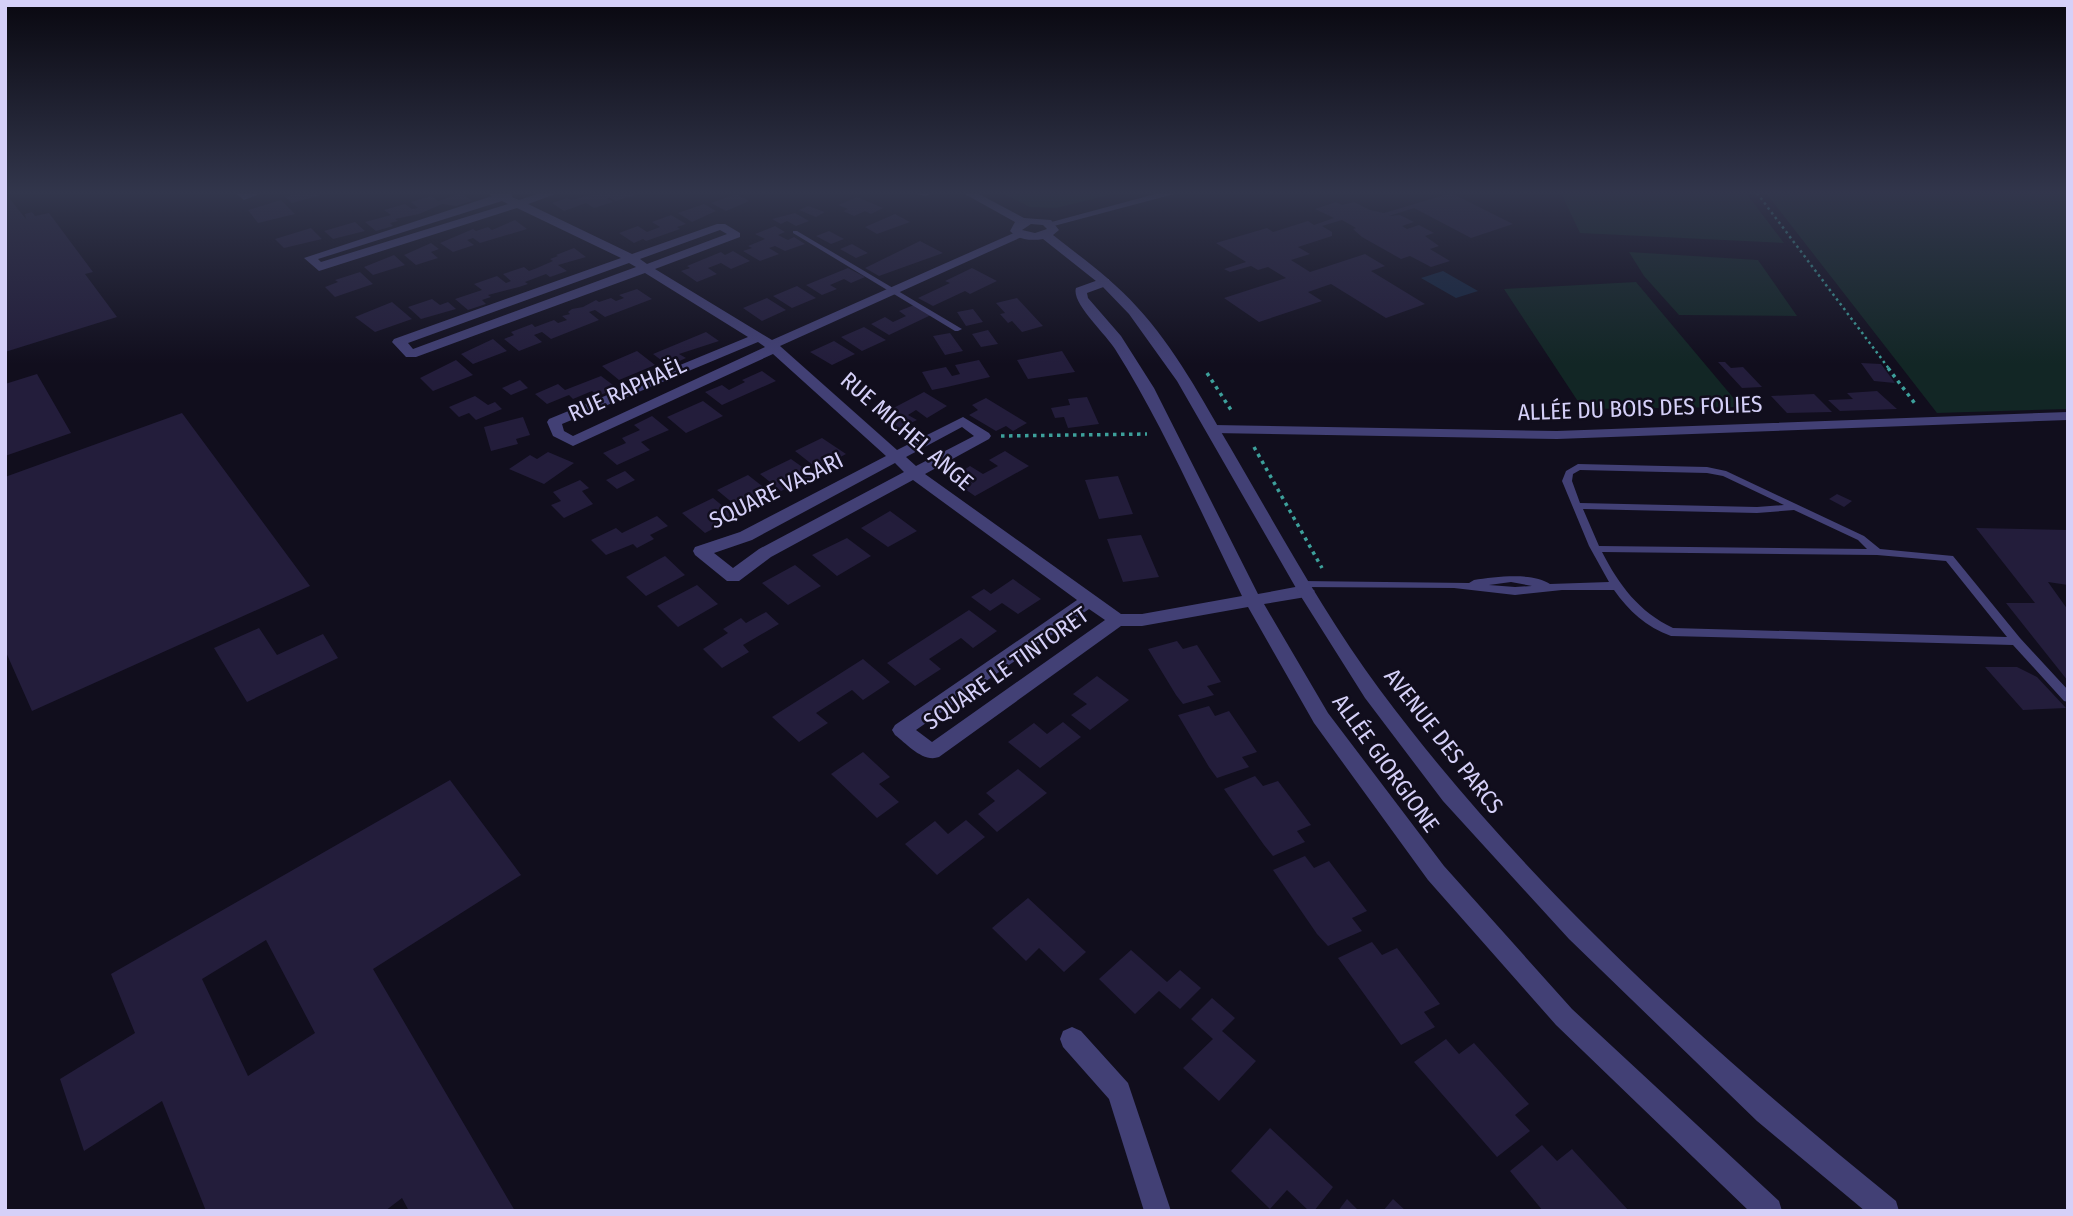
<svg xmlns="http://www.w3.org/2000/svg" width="2073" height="1216" font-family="'Fira Sans Condensed',sans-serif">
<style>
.green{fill:#122625}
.water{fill:#152640}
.building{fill:#231d3b;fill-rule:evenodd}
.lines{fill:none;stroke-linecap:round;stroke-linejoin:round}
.path-far1{stroke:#3da09b;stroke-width:2.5;stroke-dasharray:2.5 3.5;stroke-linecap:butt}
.path{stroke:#3da09b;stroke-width:3.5;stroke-dasharray:3.5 4.5;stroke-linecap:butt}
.service{fill:#424075;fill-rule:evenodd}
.minor{fill:#424075;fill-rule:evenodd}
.tertiary{fill:#424075;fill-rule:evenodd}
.labels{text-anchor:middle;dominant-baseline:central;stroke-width:5;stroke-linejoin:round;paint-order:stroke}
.street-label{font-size:23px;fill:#d5d0f8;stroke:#110e1d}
</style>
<rect width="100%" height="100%" fill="#110e1d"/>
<path class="green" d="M 1002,193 L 1117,193 L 1056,208 L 1030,207 Z
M 1561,193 L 1746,193 L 1784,243 L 1580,233 Z
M 1766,193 L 2068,193 L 2068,409 L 1937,413 Z
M 1629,252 L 1758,260 L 1797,316 L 1679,315 L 1644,276 Z
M 1636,282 L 1741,407 L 1583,409 L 1504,289 Z"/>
<path class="water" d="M 1443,271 L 1478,291 L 1456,298 L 1421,278 Z"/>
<path class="building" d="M 5,193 L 26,219 L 25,214 L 32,212 L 35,216 L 49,213 L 93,272 L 85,274 L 117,317 L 5,352 Z
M 296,193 L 325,193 L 325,194 L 292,203 L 285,197 Z
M 461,193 L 472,201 L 456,206 L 442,204 L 419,214 L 395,219 L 398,221 L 390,223 L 393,226 L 376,231 L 365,222 L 391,215 L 384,210 L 405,204 L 412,209 L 418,208 L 411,202 L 431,196 L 438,201 Z
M 599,193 L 638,194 L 616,201 L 610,198 L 607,198 L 613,202 L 594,208 L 586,203 L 564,211 L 552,203 L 567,198 L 571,200 Z
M 1451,193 L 1513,224 L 1471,238 L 1414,208 L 1389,216 L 1400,215 L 1414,222 L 1402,226 L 1407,229 L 1419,225 L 1434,233 L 1425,236 L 1439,246 L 1430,249 L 1450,261 L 1431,267 L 1410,256 L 1401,259 L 1362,237 L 1353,229 L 1356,228 L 1342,220 L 1322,226 L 1332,232 L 1332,236 L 1298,247 L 1310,254 L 1291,260 L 1310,272 L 1365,254 L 1385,266 L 1371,271 L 1425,304 L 1386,318 L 1331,284 L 1308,292 L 1322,301 L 1259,322 L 1224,298 L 1286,278 L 1268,267 L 1258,270 L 1251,266 L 1230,272 L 1224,269 L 1246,262 L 1216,243 L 1267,228 L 1273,232 L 1308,221 L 1314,225 L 1334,218 L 1315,209 L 1336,202 L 1342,205 L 1354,202 L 1370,210 L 1384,213 Z
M 736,194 L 749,201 L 726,211 L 711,203 Z
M 857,197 L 883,208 L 871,214 L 865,211 L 854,216 L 843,211 L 848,209 L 838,205 Z
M 281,200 L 295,214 L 258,223 L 248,210 Z
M 704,204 L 716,211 L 692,222 L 678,213 Z
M 808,206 L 825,212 L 816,217 L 799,210 Z
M 795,213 L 809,221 L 796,226 L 787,221 L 781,224 L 772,219 Z
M 895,214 L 910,222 L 877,234 L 865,227 Z
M 671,215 L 686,224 L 677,227 L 680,229 L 646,241 L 643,239 L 634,243 L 619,233 L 638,226 L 647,232 L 660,227 L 652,222 Z
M 515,220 L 527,229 L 480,243 L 473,238 L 467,240 L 474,245 L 453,252 L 440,243 L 473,229 L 476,231 L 488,227 L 492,230 Z
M 355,222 L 365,231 L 333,239 L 324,231 Z
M 775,226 L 785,232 L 778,235 L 788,240 L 794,237 L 805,244 L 785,251 L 775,246 L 769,248 L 779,254 L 760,261 L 743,251 L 752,248 L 748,246 L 765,239 L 755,234 Z
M 311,228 L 322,239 L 284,248 L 275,239 Z
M 829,231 L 844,239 L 831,244 L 816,236 Z
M 920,241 L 943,253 L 879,276 L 865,268 Z
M 431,243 L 439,249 L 431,252 L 438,258 L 416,265 L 404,255 Z
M 852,244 L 868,253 L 856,258 L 840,249 Z
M 574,248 L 586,257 L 558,265 L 567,271 L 550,277 L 546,274 L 525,282 L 528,284 L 519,287 L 488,295 L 491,297 L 482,300 L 486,304 L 468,310 L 455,299 L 482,290 L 474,284 L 497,276 L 506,283 L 511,281 L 503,274 L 524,267 L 529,271 L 537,268 L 553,261 L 550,259 L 558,256 L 556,255 Z
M 733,251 L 750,261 L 731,269 L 721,263 L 708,268 L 717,274 L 697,282 L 681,271 L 690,268 L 687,266 L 721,252 L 725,255 Z
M 394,255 L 405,265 L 373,275 L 364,267 Z
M 848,268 L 865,277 L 851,283 L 844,279 L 830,285 L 837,289 L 822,295 L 806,285 Z
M 972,268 L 997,281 L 970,294 L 965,291 L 933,306 L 918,298 L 950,283 L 945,281 Z
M 360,272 L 373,284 L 335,297 L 325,287 L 338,282 L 335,280 Z
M 797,286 L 816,298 L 792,308 L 773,296 Z
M 637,289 L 652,299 L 605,317 L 595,310 L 589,312 L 599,320 L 551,339 L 542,332 L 534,335 L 542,342 L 519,351 L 504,339 L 514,335 L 511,332 L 532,324 L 535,327 L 554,320 L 558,323 L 567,320 L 562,316 L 570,314 L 568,312 L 572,309 L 583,307 L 596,300 L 599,302 L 611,298 L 616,301 L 624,298 L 619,295 Z
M 767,298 L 786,310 L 762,321 L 743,308 Z
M 1017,298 L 1043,326 L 1022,332 L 1012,321 L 1008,323 L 1000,314 L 1005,313 L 996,303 Z
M 432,299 L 440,305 L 448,302 L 456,309 L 421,319 L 408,307 Z
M 392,302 L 412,319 L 375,332 L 355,317 Z
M 914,305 L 931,315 L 889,335 L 871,324 L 885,317 L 893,322 L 906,316 L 899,311 Z
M 973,309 L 983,322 L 966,326 L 957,312 Z
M 864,327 L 886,340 L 862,351 L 841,337 Z
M 988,330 L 998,344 L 981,347 L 972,334 Z
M 706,332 L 719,341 L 679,354 L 686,358 L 669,366 L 653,354 Z
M 950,333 L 963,351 L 945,355 L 933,336 Z
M 493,339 L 507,351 L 473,364 L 461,354 Z
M 834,341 L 855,354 L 832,365 L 810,352 Z
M 637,351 L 655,365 L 619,380 L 602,366 Z
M 1062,351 L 1075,372 L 1028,379 L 1017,360 Z
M 456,360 L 473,375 L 433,391 L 420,378 Z
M 979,360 L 990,377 L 947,387 L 932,390 L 922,372 L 946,367 L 952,376 L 960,374 L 955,365 Z
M 1718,362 L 1725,362 L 1731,368 L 1743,367 L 1762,387 L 1742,388 Z
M 1861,363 L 1881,364 L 1895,383 L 1874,381 Z
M 762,371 L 776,381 L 722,405 L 705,392 L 722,385 L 729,390 L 745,382 L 742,380 Z
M 37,374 L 71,433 L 5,456 L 5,384 Z
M 601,376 L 617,388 L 598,396 L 592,391 L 573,399 L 569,395 L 547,404 L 535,394 L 558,384 L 565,390 Z
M 520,380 L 528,388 L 511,395 L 502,388 Z
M 1877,391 L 1897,409 L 1840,411 L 1828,400 L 1853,399 L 1847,393 Z
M 924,392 L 947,406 L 927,418 L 916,410 L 908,415 L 917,420 L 900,428 L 880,415 Z
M 1814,394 L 1832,412 L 1787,413 L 1771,396 Z
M 475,396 L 488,405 L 495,402 L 502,409 L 476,420 L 469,413 L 459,417 L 449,407 Z
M 1087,397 L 1099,424 L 1068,428 L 1064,417 L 1055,418 L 1051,408 L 1070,405 L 1068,399 Z
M 986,398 L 1027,423 L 1013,431 L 1006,426 L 996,431 L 969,415 L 978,410 L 972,405 Z
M 703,401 L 723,416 L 686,433 L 667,417 Z
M 182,413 L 310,586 L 32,711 L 5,650 L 5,477 Z
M 652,416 L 669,430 L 641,442 L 650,450 L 617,465 L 603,453 L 626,443 L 622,438 L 640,430 L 634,425 Z
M 523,417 L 530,435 L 516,439 L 518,444 L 491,451 L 484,427 Z
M 822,438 L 846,454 L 818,469 L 795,451 Z
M 1005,451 L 1029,466 L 975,496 L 950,479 L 970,466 L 983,474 L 998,466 L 989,460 Z
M 548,452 L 574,463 L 544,484 L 509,469 L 530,455 L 537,459 Z
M 791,459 L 815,476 L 781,491 L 760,474 Z
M 625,471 L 635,480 L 617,489 L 606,480 Z
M 748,475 L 771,493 L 740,509 L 717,490 Z
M 1118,476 L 1133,514 L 1099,519 L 1085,480 Z
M 580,480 L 589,488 L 582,491 L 593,504 L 564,518 L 551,505 L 561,501 L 553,492 Z
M 1837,494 L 1852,501 L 1844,507 L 1829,499 Z
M 713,498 L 736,517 L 705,533 L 682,513 Z
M 890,511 L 917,531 L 888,547 L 861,528 Z
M 657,516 L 668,526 L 650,535 L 654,539 L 637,548 L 633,544 L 606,555 L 591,540 L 616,528 L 622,533 Z
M 1976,528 L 2068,530 L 2068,585 L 2048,582 L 2068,610 L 2068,681 L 2006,603 L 2035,603 Z
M 1141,535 L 1159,577 L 1123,582 L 1107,539 Z
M 847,538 L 871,556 L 837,576 L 812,555 Z
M 665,556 L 685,575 L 646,596 L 626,577 Z
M 795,565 L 821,586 L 788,605 L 762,583 Z
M 1013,579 L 1041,599 L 1018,614 L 1002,603 L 990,611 L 971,597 L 984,589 L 991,594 Z
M 697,585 L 718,604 L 678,627 L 657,606 Z
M 969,610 L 997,631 L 973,648 L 961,638 L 929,659 L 941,669 L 915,686 L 887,663 Z
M 766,612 L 779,624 L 743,645 L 749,652 L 722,668 L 703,649 L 728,633 L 723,629 L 741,618 L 746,623 Z
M 259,628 L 277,655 L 323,634 L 338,658 L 247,702 L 214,648 Z
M 1177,641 L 1183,649 L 1197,645 L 1221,682 L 1207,686 L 1214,695 L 1183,704 L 1176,695 L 1148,649 Z
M 863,659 L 890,682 L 863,700 L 852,690 L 816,713 L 828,723 L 799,742 L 772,717 Z
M 1985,667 L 2017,667 L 2037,677 L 2066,708 L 2023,710 Z
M 1097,676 L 1129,700 L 1090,730 L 1071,715 L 1087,704 L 1073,694 Z
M 1209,706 L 1215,716 L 1229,711 L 1257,752 L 1242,757 L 1249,767 L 1217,778 L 1209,767 L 1178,715 Z
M 1063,722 L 1081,737 L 1040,768 L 1008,742 L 1034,723 L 1047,734 Z
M 863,752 L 890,777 L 879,784 L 899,802 L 877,818 L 831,774 Z
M 1018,769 L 1047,793 L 997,832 L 978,814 L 995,801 L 986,793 Z
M 1255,776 L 1263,786 L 1278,781 L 1311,825 L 1297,831 L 1305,842 L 1273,856 L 1264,845 L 1224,789 Z
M 450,780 L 521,875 L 373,969 L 515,1211 L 409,1211 L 402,1198 L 385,1211 L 206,1211 L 162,1101 L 84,1151 L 60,1079 L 135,1033 L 111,974 ZM 266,940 L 315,1033 L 248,1076 L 202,979 Z
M 966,820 L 985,837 L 937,875 L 905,844 L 935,821 L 948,834 Z
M 1305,856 L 1314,868 L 1329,861 L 1367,911 L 1352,918 L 1362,931 L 1328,946 L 1317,934 L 1273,870 Z
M 1028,898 L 1086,952 L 1064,972 L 1039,948 L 1026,961 L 992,928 Z
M 1372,942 L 1382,955 L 1397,948 L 1440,1004 L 1424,1012 L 1435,1027 L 1401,1045 L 1338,958 Z
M 1131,950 L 1167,982 L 1180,970 L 1201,988 L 1180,1009 L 1159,991 L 1135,1014 L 1099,979 Z
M 1212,998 L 1235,1018 L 1222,1031 L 1256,1061 L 1219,1101 L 1183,1068 L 1213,1039 L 1191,1019 Z
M 1446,1039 L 1459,1054 L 1474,1043 L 1529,1104 L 1515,1115 L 1530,1131 L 1497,1157 L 1414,1062 Z
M 1270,1128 L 1333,1187 L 1314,1211 L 1309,1211 L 1287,1190 L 1270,1209 L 1231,1171 Z
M 1542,1145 L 1557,1161 L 1572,1149 L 1629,1211 L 1543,1211 L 1510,1171 Z
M 1347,1199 L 1359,1211 L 1338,1211 Z
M 1393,1199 L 1406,1211 L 1383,1211 Z"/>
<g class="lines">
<path class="path-far1" d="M 1757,193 L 1890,370"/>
<path class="path" d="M 1888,368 L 1916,405
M 1207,373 L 1233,413
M 1001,436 L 1147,434
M 1254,447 L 1322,568"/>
<path class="service" d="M 793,231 L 797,231 L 962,329 L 958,331 L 955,331 L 793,233 Z
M 1578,464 L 1707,467 L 1726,471 L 1864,536 L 1880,549 L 1953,556 L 2020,638 L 2068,690 L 2068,702 L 2064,701 L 2013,645 L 1671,636 C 1646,627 1629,611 1614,590 L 1562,590 L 1515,595 L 1454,588 L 1302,587 L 1297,584 L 1302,581 L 1469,583 L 1474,580 C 1495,577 1533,572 1550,584 L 1609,582 L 1589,546 L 1562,481 L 1566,471 ZM 1580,470 L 1707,473 L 1723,476 L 1784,505 L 1757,507 L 1580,503 L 1572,481 L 1573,474 ZM 1583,509 L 1757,513 L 1794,510 L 1858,540 L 1867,549 L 1599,546 ZM 1602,552 L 1877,555 L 1946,561 L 2007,637 L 1673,628 C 1639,612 1619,585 1602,552 ZM 1511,582 L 1532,586 L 1515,587 L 1489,585 Z"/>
<path class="minor" d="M 235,193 L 262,193 L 244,200 Z
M 489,193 L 512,193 L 512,197 L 519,200 L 541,193 L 558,193 L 528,204 L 632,254 L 717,224 L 725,224 L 740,233 L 740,237 L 655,269 L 772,340 L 1016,232 L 1024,232 L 1024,236 L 780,346 L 897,450 L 963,417 L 989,433 L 991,436 L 989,439 L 925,474 L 1121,614 L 1142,614 L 1242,596 C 1201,513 1164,427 1115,349 C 1106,334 1071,303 1076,288 L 1101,279 L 1109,279 L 1109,285 L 1087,293 L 1088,298 L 1121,336 L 1154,388 L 1258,594 L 1306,585 L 1315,591 L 1306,597 L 1264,604 L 1328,713 L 1444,866 L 1572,1009 L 1779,1201 L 1782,1211 L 1749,1211 L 1556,1025 L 1428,880 L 1314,723 L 1248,607 L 1142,626 L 1121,626 L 939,757 C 923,763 907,744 895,735 L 892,730 L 895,725 L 1077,600 L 913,480 L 771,557 L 739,581 L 727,581 L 695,555 L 693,551 L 695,547 L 740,532 L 886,456 L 773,354 L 573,446 L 553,436 L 547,422 L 549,419 L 748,337 L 645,273 L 416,357 L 406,357 L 392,342 L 394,339 L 621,258 L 517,208 L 319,271 L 304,258 L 492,196 ZM 502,201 L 508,204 L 321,262 L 318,259 ZM 720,230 L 727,234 L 647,264 L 640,259 ZM 629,263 L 636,267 L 413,349 L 408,343 ZM 758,342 L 765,347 L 573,436 L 564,431 L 562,424 ZM 962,427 L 974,436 L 916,466 L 906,457 ZM 895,463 L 904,472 L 759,549 L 733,568 L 714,553 L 752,540 ZM 1089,609 L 1105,620 L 932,742 L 916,730 Z
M 912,193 L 931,193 L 926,196 Z
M 1159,193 L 1178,193 L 1050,227 L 1044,224 Z
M 2068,412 L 2068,420 L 1557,439 L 1213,433 L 1206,429 L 1213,425 L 1557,431 Z
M 1072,1027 L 1081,1031 L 1128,1083 L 1171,1211 L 1144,1211 L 1109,1099 L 1063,1047 L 1060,1039 L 1063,1031 Z"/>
<path class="tertiary" d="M 963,193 L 977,193 L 1024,218 L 1051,220 L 1059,230 L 1053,235 C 1082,258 1112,279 1137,307 C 1175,348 1202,399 1230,447 C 1278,529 1324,614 1380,690 C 1525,885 1709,1049 1896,1201 L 1899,1211 L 1865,1211 L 1757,1121 L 1569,939 L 1443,801 L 1365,698 L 1300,595 L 1177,381 L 1129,314 L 1101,285 L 1043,239 C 1031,241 1019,240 1010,231 L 1015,222 ZM 1031,224 L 1043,225 L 1047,229 L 1035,233 L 1022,230 Z"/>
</g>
<linearGradient id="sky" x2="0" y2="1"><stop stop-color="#090810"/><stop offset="0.53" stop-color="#32364c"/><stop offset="1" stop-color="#32364c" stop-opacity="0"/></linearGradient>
<rect width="2073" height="364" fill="url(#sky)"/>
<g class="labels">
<g class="street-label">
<text transform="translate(627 389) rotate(-24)">RUE RAPHAËL</text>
<text transform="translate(1640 408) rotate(-2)">ALLÉE DU BOIS DES FOLIES</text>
<text transform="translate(907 431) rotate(41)">RUE MICHEL ANGE</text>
<text transform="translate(776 490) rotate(-26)">SQUARE VASARI</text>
<text transform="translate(1006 668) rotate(-35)">SQUARE LE TINTORET</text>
<text transform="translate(1444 741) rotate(52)">AVENUE DES PARCS</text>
<text transform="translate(1386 763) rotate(54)">ALLÉE GIORGIONE</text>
</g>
</g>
<rect width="2073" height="1216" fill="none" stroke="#d5d0f8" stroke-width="14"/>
</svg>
